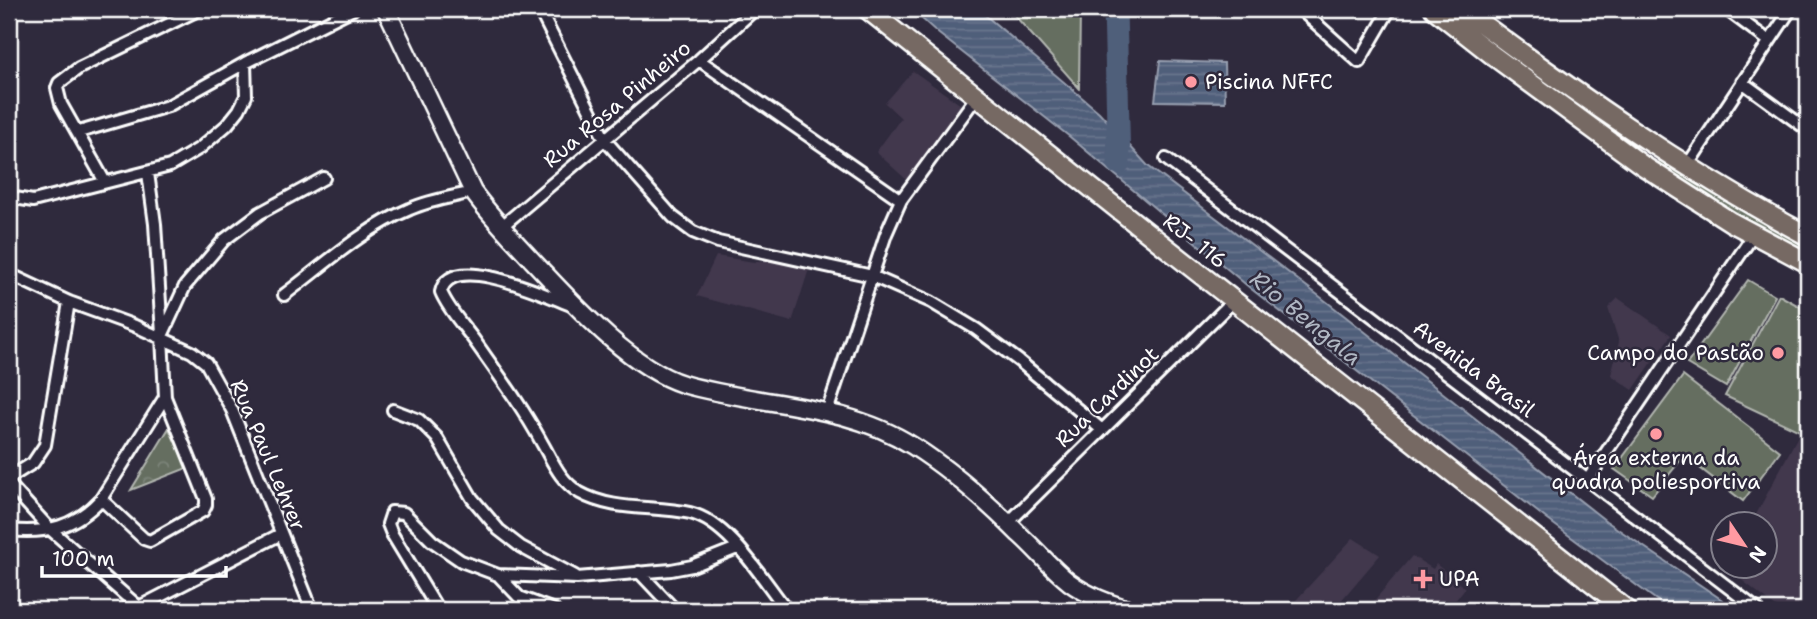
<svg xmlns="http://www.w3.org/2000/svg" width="1817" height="619" font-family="'Shantell Sans',sans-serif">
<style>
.built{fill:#42384d}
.green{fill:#656e61;stroke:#b2b6b0;stroke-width:2}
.park{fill:url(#park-crowns);stroke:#b2b6b0;stroke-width:2}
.water{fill:url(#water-rules);stroke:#969eaf;stroke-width:2}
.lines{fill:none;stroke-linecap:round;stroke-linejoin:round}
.river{stroke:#505e7a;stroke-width:23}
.street-casing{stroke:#fff;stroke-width:16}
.secondary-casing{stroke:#fff;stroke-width:21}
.primary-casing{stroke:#fff;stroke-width:23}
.street{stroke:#2f2a3d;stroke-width:10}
.secondary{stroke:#2f2a3d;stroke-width:16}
.primary{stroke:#766964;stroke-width:18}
.poi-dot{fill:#ff9aa2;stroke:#2f2a3d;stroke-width:2.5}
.labels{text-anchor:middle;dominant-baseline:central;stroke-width:5;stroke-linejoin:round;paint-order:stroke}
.poi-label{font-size:21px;fill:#fff;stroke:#2f2a3d;text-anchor:start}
.street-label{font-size:21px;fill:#fff;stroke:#2f2a3d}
.water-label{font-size:23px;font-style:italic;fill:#b0b7c3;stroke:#2f2a3d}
</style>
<defs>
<pattern id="park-crowns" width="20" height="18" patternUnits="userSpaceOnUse" patternTransform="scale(1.75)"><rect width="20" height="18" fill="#656e61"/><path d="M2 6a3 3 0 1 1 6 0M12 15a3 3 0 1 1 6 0" fill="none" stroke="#7c8479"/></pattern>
<pattern id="water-rules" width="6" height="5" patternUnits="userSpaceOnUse" patternTransform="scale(1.75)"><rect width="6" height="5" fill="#505e7a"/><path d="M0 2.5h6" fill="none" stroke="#6a768e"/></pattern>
</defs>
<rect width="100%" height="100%" fill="#2f2a3d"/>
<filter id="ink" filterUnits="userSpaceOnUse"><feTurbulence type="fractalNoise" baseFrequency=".0143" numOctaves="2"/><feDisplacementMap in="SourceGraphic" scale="14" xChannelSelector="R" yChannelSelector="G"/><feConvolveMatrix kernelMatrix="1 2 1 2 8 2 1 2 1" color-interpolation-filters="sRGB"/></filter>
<g filter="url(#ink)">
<path class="built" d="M 913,71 L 961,105 L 908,181 L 876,152 L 901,118 L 885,103 Z
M 716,256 L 754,262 L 768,261 L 809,269 L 792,322 L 697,296 Z
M 1618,298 L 1671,335 L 1633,390 L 1611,375 L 1619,342 L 1608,308 Z
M 1799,434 L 1808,438 L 1808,610 L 1780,610 L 1729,570 L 1731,567 L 1764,566 L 1764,524 L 1751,524 Z
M 1353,538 L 1380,555 L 1333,610 L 1287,610 Z
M 1412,556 L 1433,569 L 1436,564 L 1465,588 L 1448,610 L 1370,610 L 1368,608 Z"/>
<path class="green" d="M 1009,9 L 1080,9 L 1079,88 Z
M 1748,280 L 1775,296 L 1726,387 L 1687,364 Z
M 1779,295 L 1808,311 L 1808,435 L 1725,396 Z
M 1683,376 L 1780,451 L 1743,501 L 1684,456 L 1652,496 L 1614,469 Z"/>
<path class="park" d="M 1664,156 L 1808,243 L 1808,259 L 1652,171 Z
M 169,428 L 187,468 L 131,490 Z"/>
<path class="water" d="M 911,9 L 978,9 L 1099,112 L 1148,166 L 1327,302 L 1606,521 L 1737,610 L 1670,610 L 1548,520 L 1250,288 L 1070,137 L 939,34 Z
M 1160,61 L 1224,63 L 1225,102 L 1155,101 Z"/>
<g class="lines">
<path class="river" d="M 1115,9 L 1119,163"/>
<g class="street-casing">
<path id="street" d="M 539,9 L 605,140 L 673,217 L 693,232 L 718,242 L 872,276 L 931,302 L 976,329 L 1019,361 L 1101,429
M 1300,9 L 1359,62 L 1390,9
M 1726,9 L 1769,41
M 699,60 L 901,200
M 1742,82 L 1808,130
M 79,132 L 168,106 L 245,63 L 353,9
M 1166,159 L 1758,610
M 1687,166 L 1791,9
M 148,173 L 155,224 L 162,334
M 105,182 L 61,104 L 57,88 L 59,83 L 79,68 L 200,9
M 9,197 L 33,201 L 170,166 L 200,148 L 227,125 L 239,110 L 246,96 L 245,63
M 501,227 L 699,60 L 755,9
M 9,274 L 69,302 L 135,326 L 192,352 L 206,363 L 232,410 L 312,610
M 284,295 C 324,265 364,228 410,209 C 430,200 452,197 473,192
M 571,305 C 547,296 450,250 441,292 C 448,309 463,325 474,340 C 498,374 522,406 542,443 C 553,462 560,481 580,493 C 614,512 655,505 690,513 C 730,523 762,579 787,610
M 393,410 L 419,420 L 437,438 L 472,498 L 499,530 L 521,547 L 575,576
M 827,412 L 886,234 L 901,200 L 977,96
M 9,478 L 33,463 L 45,445 L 69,302
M 1588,479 L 1754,234
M 9,484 L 50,529 L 142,610
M 101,499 L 144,539 L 150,541 L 203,511 L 206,505 L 206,499 L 165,397
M 1008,523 L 1234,300
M 9,530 C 47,534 75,527 101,499 L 165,397 L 162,336 L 185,286 L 224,240 L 260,213 L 324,178
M 639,572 L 675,610
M 498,575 L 519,597 L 554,610
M 9,602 L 17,610
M 139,607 L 281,534
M 442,610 L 435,605 L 392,534 L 388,524 L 392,512 L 404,513 L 432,541 L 461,561 L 498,575 L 577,578 L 671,570 L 692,566 L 737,548"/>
</g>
<g class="secondary-casing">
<path id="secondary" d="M 386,9 L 473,192 C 491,217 512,238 532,260 C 571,301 629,367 683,384 C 759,406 844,402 913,446 C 951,470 987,502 1019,534 C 1036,549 1051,568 1069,582 C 1088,596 1109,603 1131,610"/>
</g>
<g class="primary-casing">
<path id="primary" d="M 867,9 L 1139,226 L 1627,610
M 1434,9 L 1495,57 L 1642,165 L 1731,222 L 1808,263
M 1462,9 C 1573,92 1686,171 1808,236"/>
</g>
<use href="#street" class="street"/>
<use href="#secondary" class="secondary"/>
<use href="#primary" class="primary"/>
</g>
</g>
<g class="poi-dot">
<circle cx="1191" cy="82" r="7"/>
<circle cx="1778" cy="353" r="7"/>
<circle cx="1656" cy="434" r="7"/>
<path d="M1419.5 568.5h7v7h7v7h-7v7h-7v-7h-7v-7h7z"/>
</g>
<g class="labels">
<g class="poi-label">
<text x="1205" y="82">Piscina NFFC</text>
<text x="1764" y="353" text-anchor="end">Campo do Pastão</text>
<text x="1656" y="458" text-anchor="middle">Área externa da<tspan x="1656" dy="24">quadra poliesportiva</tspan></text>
<text x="1439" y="579">UPA</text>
</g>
<g class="street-label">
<text transform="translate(617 104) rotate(-40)">Rua Rosa Pinheiro</text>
<text transform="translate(1195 241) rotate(38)">RJ- 116</text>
<text transform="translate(1474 369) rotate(37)">Avenida Brasil</text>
<text transform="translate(1107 397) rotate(-44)">Rua Cardinot</text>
<text transform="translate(268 455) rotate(67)">Rua Paul Lehrer</text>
</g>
<g class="water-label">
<text transform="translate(1306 318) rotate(39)">Rio Bengala</text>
</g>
</g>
<rect width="1817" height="619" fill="none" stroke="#2f2a3d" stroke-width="35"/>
<rect x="18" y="18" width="1782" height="584" fill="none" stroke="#fff" stroke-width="2.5" filter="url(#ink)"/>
<g transform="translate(1744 545) rotate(125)"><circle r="33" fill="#2f2a3d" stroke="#827f8b" stroke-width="2"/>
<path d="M0-5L12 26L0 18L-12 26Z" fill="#ff9aa2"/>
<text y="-10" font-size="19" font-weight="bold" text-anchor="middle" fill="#ffffff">N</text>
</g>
<path d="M42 566v10h184v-10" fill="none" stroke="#ffffff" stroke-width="3.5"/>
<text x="52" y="566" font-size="21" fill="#ffffff" stroke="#2f2a3d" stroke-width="5" paint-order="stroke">100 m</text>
</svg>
